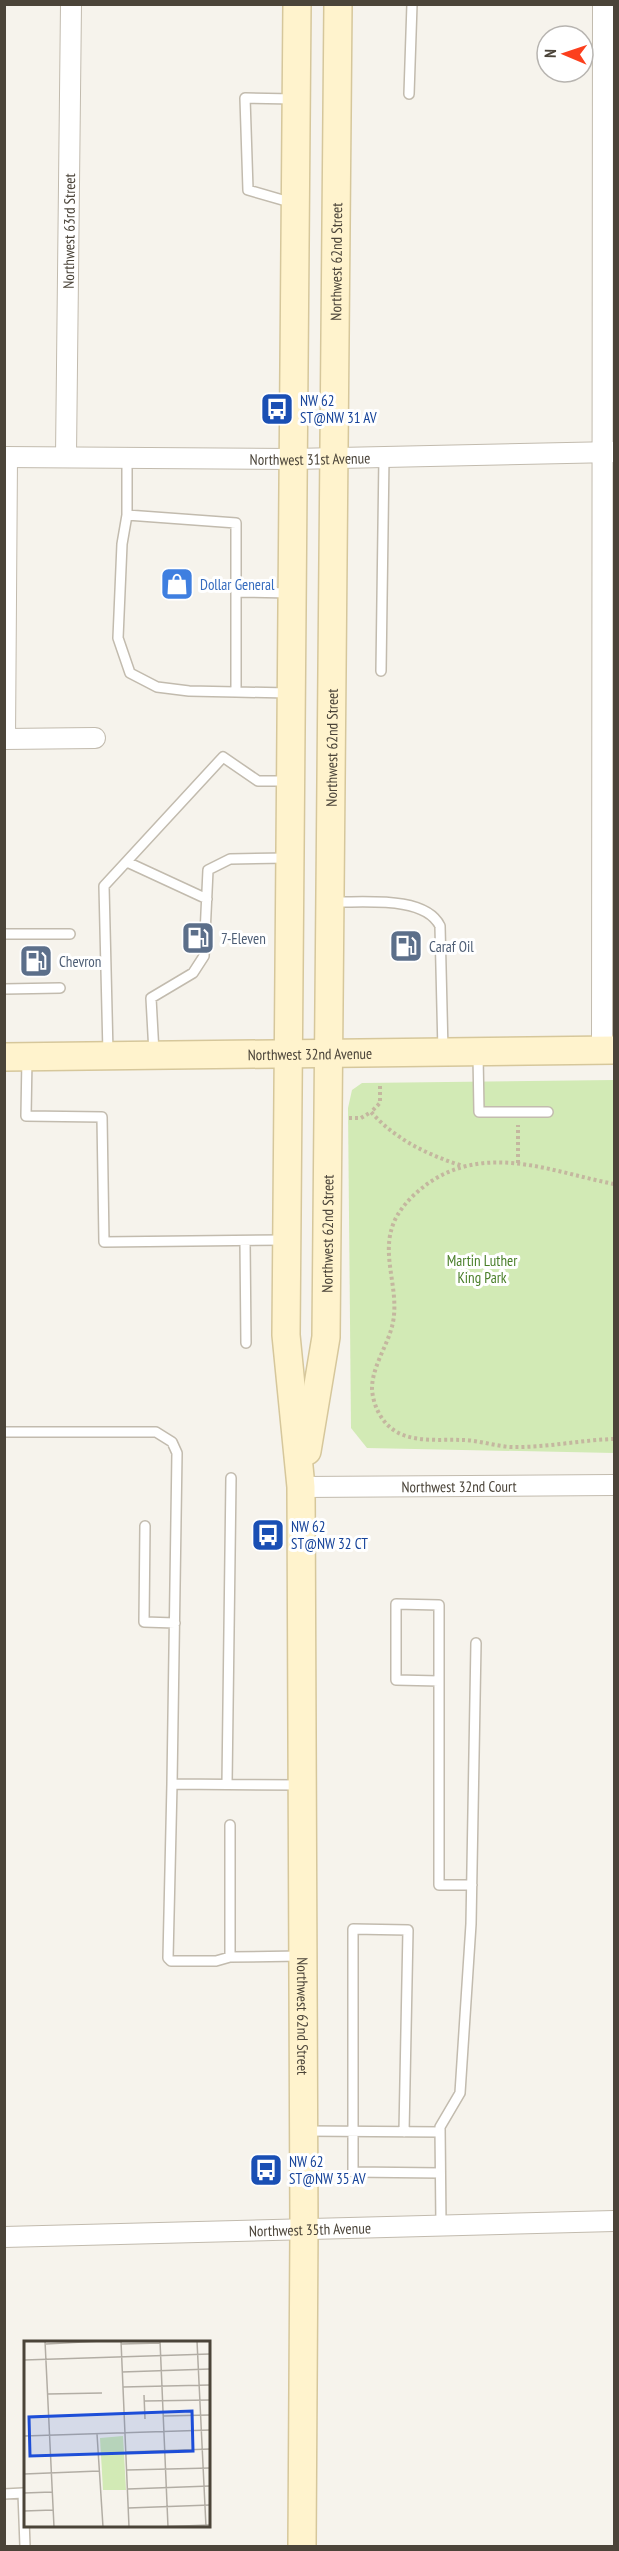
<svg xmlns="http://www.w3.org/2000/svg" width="619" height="2551" font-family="'PT Sans Narrow',sans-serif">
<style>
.green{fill:#d2eab5}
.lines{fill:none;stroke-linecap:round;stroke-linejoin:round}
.lane-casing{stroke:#c2bbae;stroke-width:12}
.street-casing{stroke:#c2bbae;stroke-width:22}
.secondary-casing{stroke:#d6c79b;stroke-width:30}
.path{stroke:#c4b79f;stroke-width:4;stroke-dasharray:3 3;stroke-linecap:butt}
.lane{stroke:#fff;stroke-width:9}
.street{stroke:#fff;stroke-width:20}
.secondary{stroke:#fff3cd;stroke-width:27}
.labels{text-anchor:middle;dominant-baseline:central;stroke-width:6;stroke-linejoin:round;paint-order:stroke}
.street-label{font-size:15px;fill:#4b4439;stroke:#fff}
.transit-label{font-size:15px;fill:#164399;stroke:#fff;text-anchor:start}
.shop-label{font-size:15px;fill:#366cbe;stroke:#fff;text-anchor:start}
.service-label{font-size:15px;fill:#4e5e75;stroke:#fff;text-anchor:start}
.park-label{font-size:15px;fill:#4a7f2a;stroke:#fff}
.inset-road{fill:none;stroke:#b2ada4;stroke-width:1.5}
.view{fill:#1d4ed8;fill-opacity:0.15;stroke:#1d4ed8;stroke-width:3}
.inset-edge{fill:none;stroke:#4b4439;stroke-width:3}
</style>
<rect width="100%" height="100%" fill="#f6f3ec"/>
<path class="green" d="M 614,1080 L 614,1453 L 367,1448 L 351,1428 L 348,1108 L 352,1090 L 362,1083 Z"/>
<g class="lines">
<g class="lane-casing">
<path id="lane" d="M 409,94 L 412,4
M 293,203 L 248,190 L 245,98 L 294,99
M 127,457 L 127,515 L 236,523 L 236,692 L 289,693
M 127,515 L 122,544 L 118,638 L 130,673 L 157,687 L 189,691 L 236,692
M 236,592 L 290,593
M 381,671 L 384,457
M 127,862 L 207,899
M 332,902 C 362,903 425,895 440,926 L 443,1051
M 4,934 L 70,934
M 4,989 L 60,988
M 108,1053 L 104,886 L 223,757 L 258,781 L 289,781
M 154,1053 L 151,998 L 193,973 L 204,956 L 208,870 L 230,859 L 287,858
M 478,1055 L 479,1112 L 548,1112
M 27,1058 L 26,1116 L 102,1117 L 104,1242 L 285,1240
M 245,1241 L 246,1343
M 4,1432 L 156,1432 L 172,1442 L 177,1453 L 172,1784 L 301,1785
M 145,1526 L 144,1622 L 175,1623
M 439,1681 L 396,1680 L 396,1604 L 439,1605 L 439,1885 L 472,1885
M 172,1784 L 168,1958 L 171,1961 L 216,1961 L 230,1957
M 227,1784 L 231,1478
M 230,1825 L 230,1957 L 301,1956
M 307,2131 L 440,2132
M 404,2132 L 408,1930 L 353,1929 L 353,2172 L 440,2173
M 441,2225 L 440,2127 L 460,2093 L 471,1924 L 476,1643
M 4,2494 L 23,2493 L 25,2546"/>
</g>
<g class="street-casing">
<g id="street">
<path id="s1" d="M 66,456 L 71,4"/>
<path id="s2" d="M 4,457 L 293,459 L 614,452"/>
<path d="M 4,739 L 95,738"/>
<path d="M 5,739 L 7,457"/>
<path d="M 602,1050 L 603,4"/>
<path id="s3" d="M 301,1487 L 614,1485"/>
<path id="s4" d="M 4,2237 L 614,2221"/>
</g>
</g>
<g class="secondary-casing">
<g id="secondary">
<path id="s5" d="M 297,4 L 286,1335 L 301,1487 L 304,2229 L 302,2546"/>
<path id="s6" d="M 4,1057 L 614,1050"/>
<path id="s7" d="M 307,1451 L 326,1337 L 338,4"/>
</g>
</g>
<path class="path" d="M 380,1086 L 380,1103 L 371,1112 C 396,1140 428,1155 463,1166
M 349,1118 L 361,1118 L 371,1112
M 518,1163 L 518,1125
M 614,1184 C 557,1173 498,1147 442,1175 C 424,1184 402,1203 394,1222 C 381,1253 397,1283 394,1315 C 392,1341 372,1363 372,1389 C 373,1405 381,1422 395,1431 C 415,1443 440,1439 462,1440 C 478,1440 494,1446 511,1447 C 545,1448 580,1440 614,1439"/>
<use href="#lane" class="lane"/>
<use href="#street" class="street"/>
<use href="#secondary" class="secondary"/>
</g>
<defs>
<g id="bus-square" transform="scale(1.725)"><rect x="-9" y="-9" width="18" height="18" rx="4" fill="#1a4fb4" stroke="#fff"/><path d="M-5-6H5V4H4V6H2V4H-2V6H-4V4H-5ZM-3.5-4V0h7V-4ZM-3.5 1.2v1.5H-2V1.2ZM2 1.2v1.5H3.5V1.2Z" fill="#fff"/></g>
<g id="shop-square" transform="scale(1.725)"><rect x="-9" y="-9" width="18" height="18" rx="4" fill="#3f7fe0" stroke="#fff"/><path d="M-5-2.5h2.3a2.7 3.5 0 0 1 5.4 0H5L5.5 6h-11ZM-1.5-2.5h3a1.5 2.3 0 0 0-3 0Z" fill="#fff"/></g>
<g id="fuel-square" transform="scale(1.725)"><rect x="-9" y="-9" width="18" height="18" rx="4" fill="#5c6f8a" stroke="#fff"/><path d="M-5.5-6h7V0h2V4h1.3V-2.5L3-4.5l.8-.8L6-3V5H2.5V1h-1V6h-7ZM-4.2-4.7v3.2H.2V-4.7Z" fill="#fff"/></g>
</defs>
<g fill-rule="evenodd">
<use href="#bus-square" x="277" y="409"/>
<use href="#shop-square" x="177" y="584"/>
<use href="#fuel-square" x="198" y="938"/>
<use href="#fuel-square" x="406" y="946"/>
<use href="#fuel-square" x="36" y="961"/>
<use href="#bus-square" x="268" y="1535"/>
<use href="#bus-square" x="266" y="2170"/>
</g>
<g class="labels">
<g class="street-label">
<text stroke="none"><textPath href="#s1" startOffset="225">Northwest 63rd Street</textPath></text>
<text stroke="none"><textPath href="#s7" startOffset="1191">Northwest 62nd Street</textPath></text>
<text stroke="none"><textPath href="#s2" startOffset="306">Northwest 31st Avenue</textPath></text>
<text stroke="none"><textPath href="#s7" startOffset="705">Northwest 62nd Street</textPath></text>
<text stroke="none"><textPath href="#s6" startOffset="306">Northwest 32nd Avenue</textPath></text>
<text stroke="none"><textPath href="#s7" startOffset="219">Northwest 62nd Street</textPath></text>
<text stroke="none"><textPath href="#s3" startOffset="158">Northwest 32nd Court</textPath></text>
<text stroke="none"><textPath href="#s5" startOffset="2013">Northwest 62nd Street</textPath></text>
<text stroke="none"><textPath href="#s4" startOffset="306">Northwest 35th Avenue</textPath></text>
</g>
<g class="transit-label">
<text x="300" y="400">NW 62<tspan x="300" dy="17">ST@NW 31 AV</tspan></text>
<text x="291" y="1526">NW 62<tspan x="291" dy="17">ST@NW 32 CT</tspan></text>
<text x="289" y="2161">NW 62<tspan x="289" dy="17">ST@NW 35 AV</tspan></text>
</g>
<g class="shop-label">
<text x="200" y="584">Dollar General</text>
</g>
<g class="service-label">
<text x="221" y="938">7-Eleven</text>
<text x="429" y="946">Caraf Oil</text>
<text x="59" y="961">Chevron</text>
</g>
<g class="park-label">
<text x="482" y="1260">Martin Luther<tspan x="482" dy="17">King Park</tspan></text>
</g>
</g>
<g transform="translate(24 2341)">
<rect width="186" height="186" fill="#f6f3ec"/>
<path d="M 99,95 L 102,149 L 79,149 L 76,97 Z" fill="#d2eab5"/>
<path class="inset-road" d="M 21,0 L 30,186M 97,0 L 105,186M 136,0 L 144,186M 173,0 L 182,186M 22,3 L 77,0M 97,3 L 136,2M 0,19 L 186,13M 98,31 L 186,28M 99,46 L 186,44M 24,53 L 78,52M 120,54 L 121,78M 120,60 L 186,59M 121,72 L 139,71M 139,75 L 186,74M 73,93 L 79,186M 0,95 L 186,89M 102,111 L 186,108M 103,129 L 186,127M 0,133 L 75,130M 104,148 L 186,145M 0,152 L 28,151M 104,167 L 186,164M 0,170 L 29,169M 130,186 L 186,184"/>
<path class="view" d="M 168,70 L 169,110 L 6,115 L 5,76 Z"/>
<rect width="186" height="186" class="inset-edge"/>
</g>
<rect width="619" height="2551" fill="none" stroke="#4b4439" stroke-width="12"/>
<g transform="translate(565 54) rotate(272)"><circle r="28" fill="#ffffff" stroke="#b7b4b0" stroke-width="1.5"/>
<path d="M0-4.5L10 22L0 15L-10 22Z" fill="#fc3f1d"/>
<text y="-9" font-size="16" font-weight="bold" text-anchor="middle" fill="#4b4439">N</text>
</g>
</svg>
